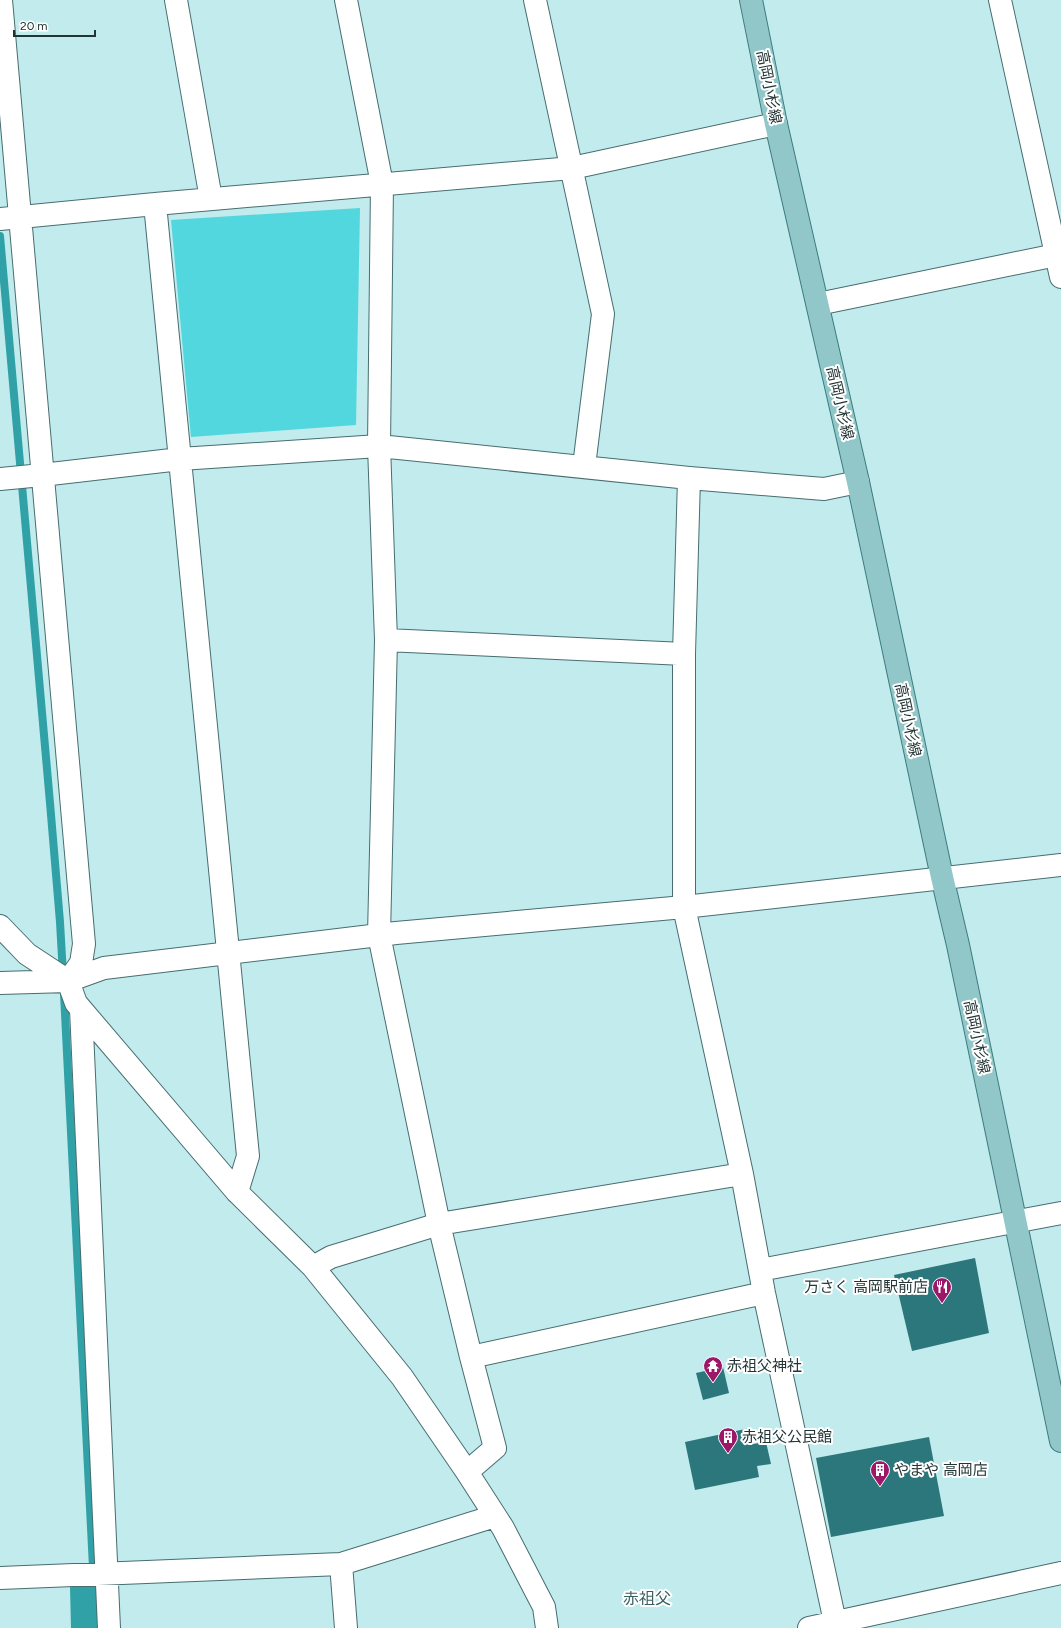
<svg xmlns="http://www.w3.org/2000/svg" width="1061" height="1628" font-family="Figtree,'Noto Sans JP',sans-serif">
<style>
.green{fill:#52d7de}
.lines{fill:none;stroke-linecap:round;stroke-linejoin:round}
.stream{stroke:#30a1a6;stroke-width:8}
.river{stroke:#30a1a6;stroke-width:48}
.building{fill:#2b777b}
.minor-casing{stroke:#476d6f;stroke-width:24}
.major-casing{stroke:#3c7c7e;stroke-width:24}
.minor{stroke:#fff;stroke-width:22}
.major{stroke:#92c7ca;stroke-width:22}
.labels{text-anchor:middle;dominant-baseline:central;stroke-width:4;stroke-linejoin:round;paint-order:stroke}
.street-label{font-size:15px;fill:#233434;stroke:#fff}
.poi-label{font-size:15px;fill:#233434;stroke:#fff;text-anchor:start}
.neighbourhood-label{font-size:16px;fill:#395f60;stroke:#fff}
</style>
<rect width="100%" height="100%" fill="#c1ebed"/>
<path class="green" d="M 360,208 L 356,425 L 191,437 L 171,220 Z"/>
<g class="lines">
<path class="stream" d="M 0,236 L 50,803 L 60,922 L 63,975
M 64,994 L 94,1587"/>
<path class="river" d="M 94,1587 L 95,1628"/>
</g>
<path class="building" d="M 975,1258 L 989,1333 L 912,1351 L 894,1275 Z
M 723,1367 L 729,1393 L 703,1400 L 696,1373 Z
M 750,1428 L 753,1444 L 766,1442 L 771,1464 L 757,1466 L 759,1477 L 695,1490 L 685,1442 Z
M 929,1437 L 944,1516 L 831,1537 L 816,1458 Z"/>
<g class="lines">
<g class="minor-casing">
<path id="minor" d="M 1,0 L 84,944 L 81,963 L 68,981
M 176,0 L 211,199
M 346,0 L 382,184 L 379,446 L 386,640 L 379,935 L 439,1224 L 471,1357 L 495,1448 L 467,1472
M 535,0 L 603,314 L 584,466
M 1000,0 L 1061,277
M 155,204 L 248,1156 L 237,1192
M 0,219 L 155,204 L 572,168 L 776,124
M 818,304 L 1061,254
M 689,478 L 684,654 L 684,907 L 742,1174 L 764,1293 L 835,1622
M 0,479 L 42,475 L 180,459 L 379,446 L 689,478 L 824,489 L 858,482
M 386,640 L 684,654
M 0,926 L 27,954 L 68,981 L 76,1003 L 81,1009 L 237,1192 L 313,1267 L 402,1377 L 467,1472 L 503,1528 L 544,1607 L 547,1628
M 0,983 L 68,981 L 104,968 L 396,933 L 684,907 L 1061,865
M 81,1009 L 109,1628
M 313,1267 L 331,1257 L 439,1224 L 742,1174
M 760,1270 L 1061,1213
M 471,1357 L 764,1293
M 341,1564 L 346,1628
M 0,1578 L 341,1564 L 495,1516
M 809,1628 L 1061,1573"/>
</g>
<g class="major-casing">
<path id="major" d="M 751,0 L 776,124 L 858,482 L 942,877 L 958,945 L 1061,1441"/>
</g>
<use href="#minor" class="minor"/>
<use href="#major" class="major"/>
</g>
<defs>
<g id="restaurant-pin" transform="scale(1)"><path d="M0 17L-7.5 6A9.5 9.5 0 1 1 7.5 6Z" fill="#9c1768" stroke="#fff"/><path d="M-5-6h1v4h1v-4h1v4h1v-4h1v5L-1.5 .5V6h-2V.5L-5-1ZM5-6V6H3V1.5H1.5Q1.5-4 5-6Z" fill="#fff"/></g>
<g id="temple-pin" transform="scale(1)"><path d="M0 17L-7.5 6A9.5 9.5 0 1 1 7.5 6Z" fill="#9c1768" stroke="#fff"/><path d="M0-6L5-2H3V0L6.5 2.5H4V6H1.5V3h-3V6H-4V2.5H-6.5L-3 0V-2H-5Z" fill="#fff"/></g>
<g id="building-pin" transform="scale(1)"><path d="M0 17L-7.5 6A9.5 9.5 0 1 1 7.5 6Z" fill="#9c1768" stroke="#fff"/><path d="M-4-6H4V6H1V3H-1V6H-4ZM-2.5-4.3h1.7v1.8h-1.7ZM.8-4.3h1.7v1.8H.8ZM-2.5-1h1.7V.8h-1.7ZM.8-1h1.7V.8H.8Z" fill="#fff"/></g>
</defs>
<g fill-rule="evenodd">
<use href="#restaurant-pin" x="942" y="1287"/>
<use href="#temple-pin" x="713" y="1366"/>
<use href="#building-pin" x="728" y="1437"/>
<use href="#building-pin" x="880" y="1470"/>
</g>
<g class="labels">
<g class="street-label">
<text transform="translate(769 87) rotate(79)">高岡小杉線</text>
<text transform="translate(840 403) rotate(77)">高岡小杉線</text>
<text transform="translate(908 720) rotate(78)">高岡小杉線</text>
<text transform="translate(977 1037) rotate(78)">高岡小杉線</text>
</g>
<g class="poi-label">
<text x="928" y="1287" text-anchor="end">万さく 高岡駅前店</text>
<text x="727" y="1366">赤祖父神社</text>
<text x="742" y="1437">赤祖父公民館</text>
<text x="894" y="1470">やまや 高岡店</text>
</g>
<g class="neighbourhood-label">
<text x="647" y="1598">赤祖父</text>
</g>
</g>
<path d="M14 30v6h81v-6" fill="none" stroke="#233434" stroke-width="2"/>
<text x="20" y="30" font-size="12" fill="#233434" stroke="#ffffff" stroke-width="3" paint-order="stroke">20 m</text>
</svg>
